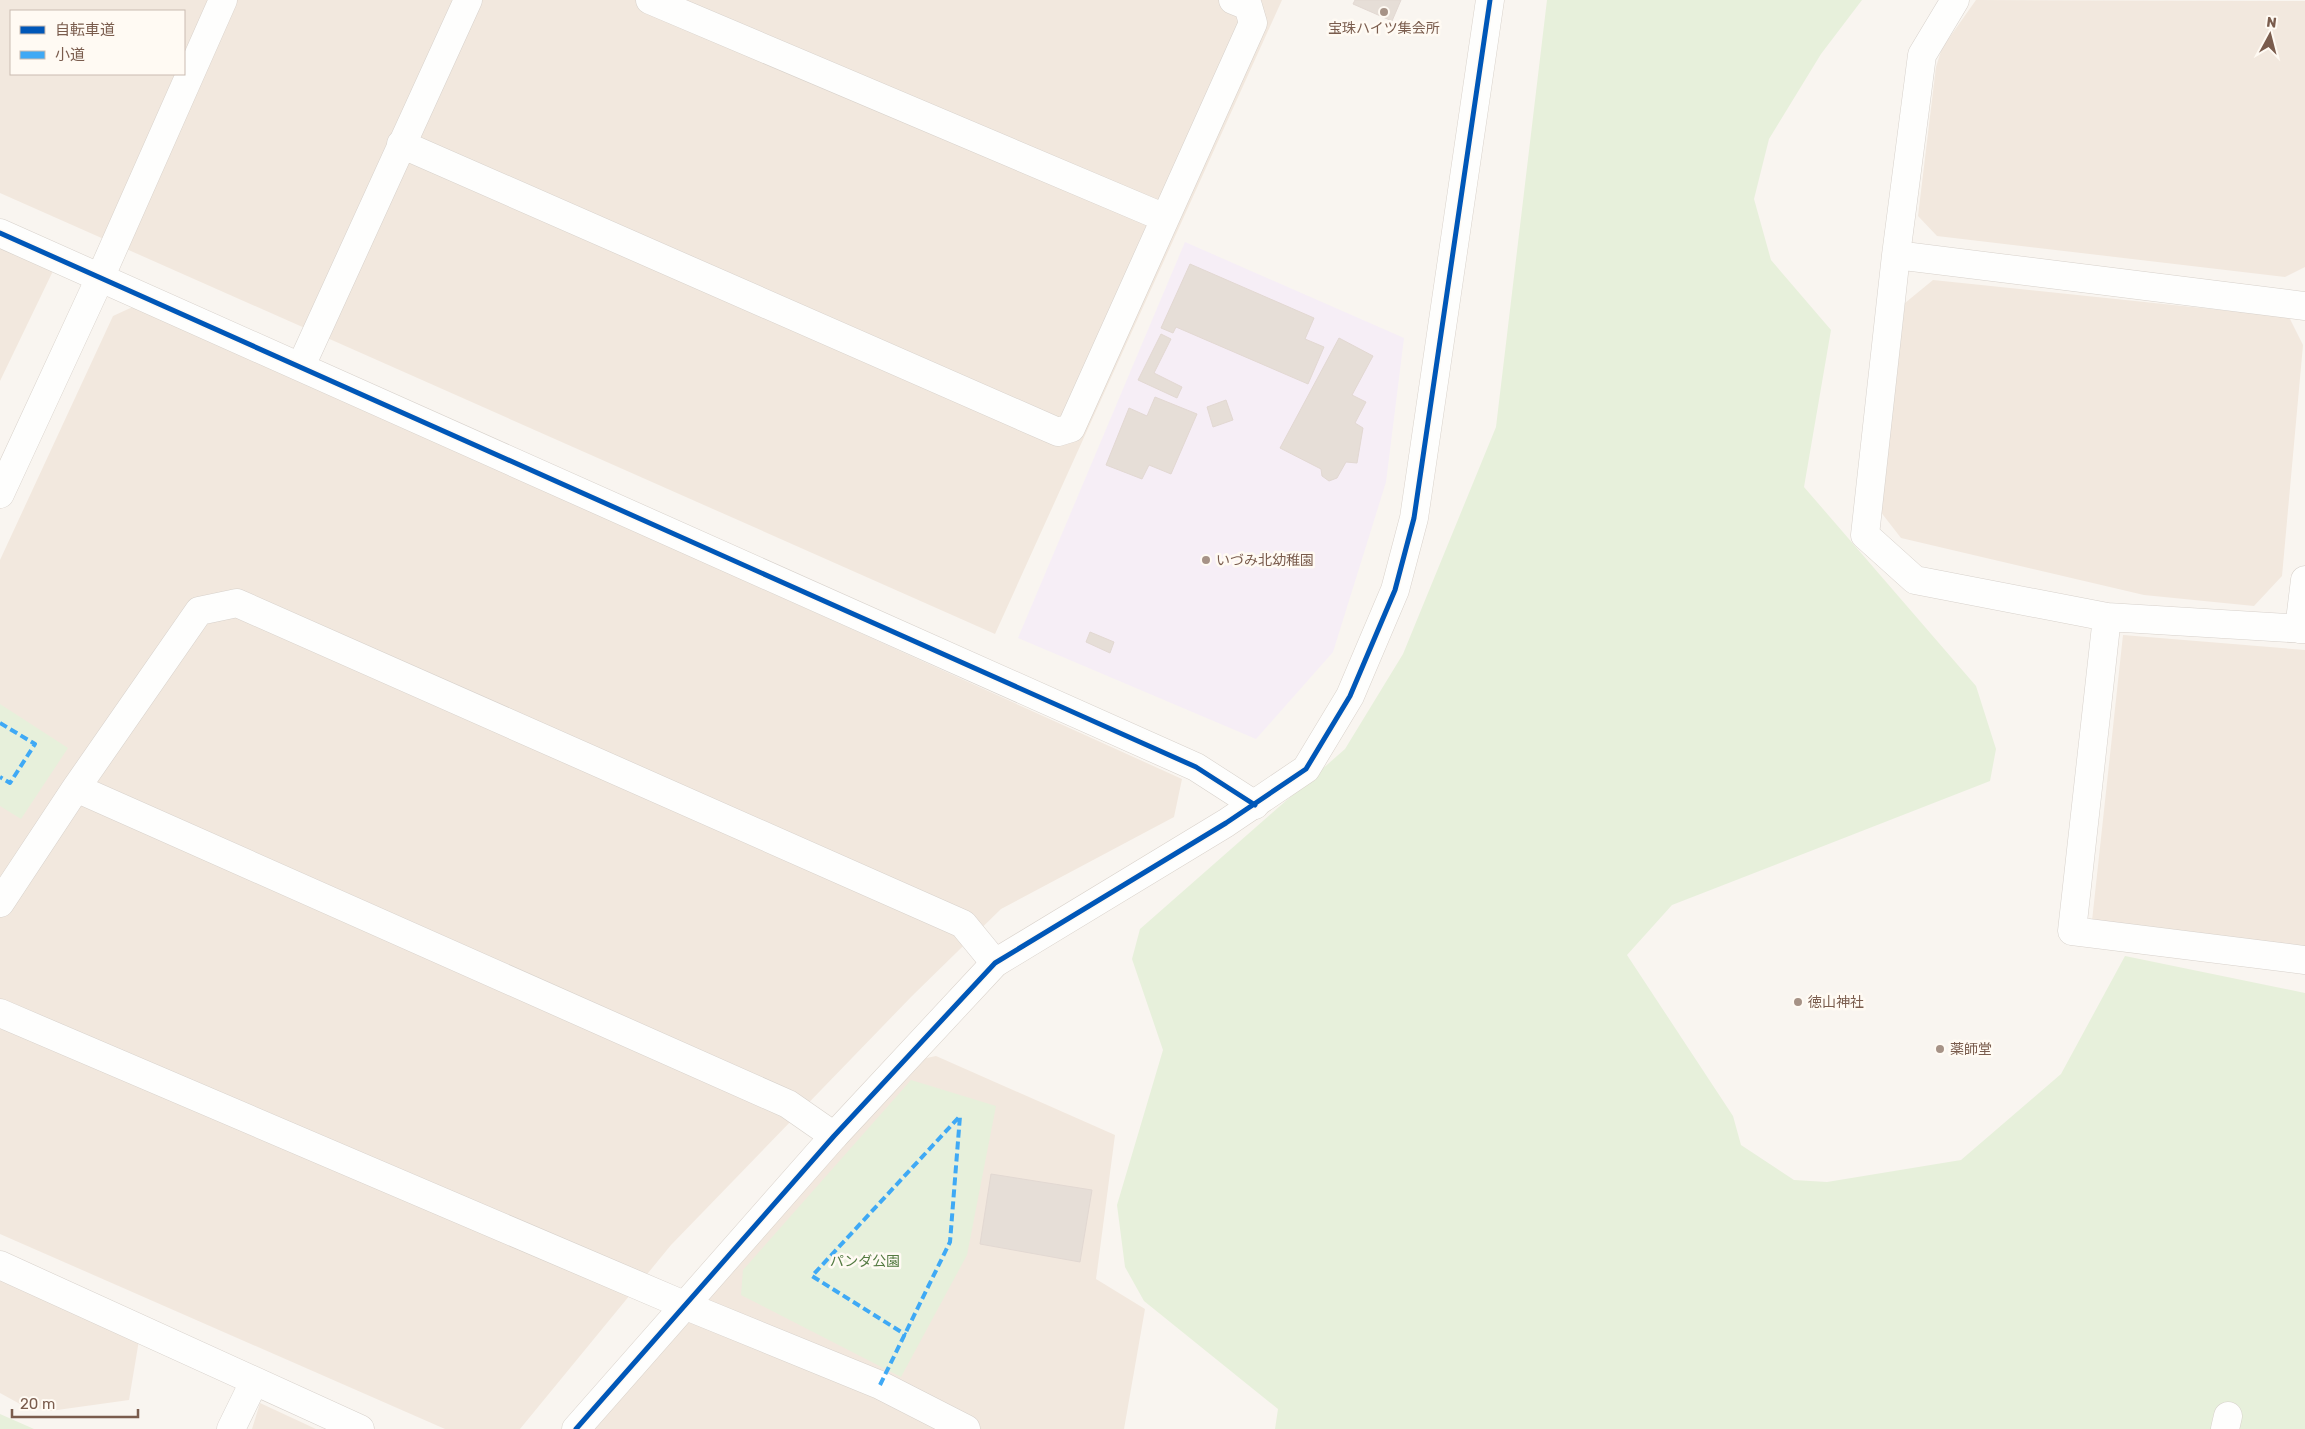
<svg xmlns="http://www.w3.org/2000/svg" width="2305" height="1429" font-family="Rubik,'Noto Sans JP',sans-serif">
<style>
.residential{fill:#f2e8de;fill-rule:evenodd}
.education{fill:#f6eef6}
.green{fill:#e7f0db}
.building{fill:#e6ded7;stroke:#e2d8d2}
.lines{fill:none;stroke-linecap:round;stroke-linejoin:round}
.street-casing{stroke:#d7d1cb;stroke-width:29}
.secondary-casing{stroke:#d9d2cb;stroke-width:29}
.street{stroke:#fefefd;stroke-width:28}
.secondary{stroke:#fefefd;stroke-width:28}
.quiet{stroke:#3fa9f5;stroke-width:4;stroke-dasharray:8 4;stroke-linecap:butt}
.cycleway-casing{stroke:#fffaf3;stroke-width:8}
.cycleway{stroke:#0057b8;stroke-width:5}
.poi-dot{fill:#a69286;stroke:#fffaf3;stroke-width:2}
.labels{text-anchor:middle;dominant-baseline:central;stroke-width:5;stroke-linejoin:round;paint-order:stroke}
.poi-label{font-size:14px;fill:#7a5c4d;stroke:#fffaf3;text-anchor:start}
.park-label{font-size:14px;fill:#537a41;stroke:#fffaf3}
</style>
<rect width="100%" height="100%" fill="#f9f5f0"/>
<path class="residential" d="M 0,0 L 1282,0 L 995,634 L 0,193 ZM 11,11 L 184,11 L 184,74 L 11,74 Z
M 1976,0 L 2305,1 L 2305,267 L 2285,277 L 1937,236 L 1918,216 L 1936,67 L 1942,48 Z
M 0,247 L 53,271 L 0,381 Z
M 1933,280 L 2289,317 L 2303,345 L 2282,576 L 2254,606 L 2144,595 L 1901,538 L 1880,511 L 1905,303 Z
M 137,305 L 1182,779 L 1174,817 L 1001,909 L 912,996 L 671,1245 L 520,1429 L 445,1429 L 0,1234 L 0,560 L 113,316 Z
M 2123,635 L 2305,650 L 2305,948 L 2092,921 Z
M 936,1056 L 1115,1135 L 1096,1279 L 1145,1309 L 1124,1429 L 591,1429 L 913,1061 Z
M 0,1273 L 140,1334 L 129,1400 L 50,1411 L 20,1404 L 0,1393 Z
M 260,1403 L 316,1429 L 252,1429 Z"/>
<path class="education" d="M 1185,242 L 1404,338 L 1386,482 L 1333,652 L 1256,739 L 1018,638 Z"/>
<path class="green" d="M 1547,0 L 1862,0 L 1821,54 L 1769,139 L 1754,199 L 1771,260 L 1831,330 L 1804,487 L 1976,686 L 1996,749 L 1990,781 L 1672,905 L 1627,955 L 1733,1116 L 1741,1145 L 1794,1180 L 1827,1182 L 1961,1160 L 2061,1074 L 2125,956 L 2305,993 L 2305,1429 L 1275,1429 L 1278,1409 L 1144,1301 L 1125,1267 L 1117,1205 L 1163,1050 L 1132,959 L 1140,929 L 1345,749 L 1403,654 L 1496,427 Z
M 0,704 L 68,748 L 21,819 L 0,806 Z
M 911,1080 L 996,1106 L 967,1255 L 901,1377 L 741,1295 L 743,1270 Z
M 0,1414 L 34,1429 L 0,1429 Z"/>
<path class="building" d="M 1355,0 L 1401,0 L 1392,21 L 1353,4 Z
M 1190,264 L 1314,318 L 1305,339 L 1324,347 L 1308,384 L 1176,327 L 1173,333 L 1161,328 Z
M 1161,334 L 1171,339 L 1154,373 L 1182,387 L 1177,398 L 1138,380 Z
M 1339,338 L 1373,356 L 1352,395 L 1366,402 L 1355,423 L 1363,428 L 1357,463 L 1346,462 L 1337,478 L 1329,481 L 1322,476 L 1321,469 L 1280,448 Z
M 1155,397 L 1197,414 L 1171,474 L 1149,465 L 1142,479 L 1106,465 L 1129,408 L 1147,416 Z
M 1226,400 L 1233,420 L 1213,427 L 1207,407 Z
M 1090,632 L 1114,642 L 1110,653 L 1086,642 Z
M 991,1174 L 1092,1190 L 1080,1262 L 980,1244 Z"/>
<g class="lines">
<g class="street-casing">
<path id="street" d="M 650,0 L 1165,218
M 1955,0 L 1922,55 L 1896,255 L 1865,535 L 1915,580 L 2107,617 L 2305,629
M 401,144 L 1058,432 L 1071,428 L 1253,23 L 1248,6 L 1233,0
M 0,233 L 1196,767 L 1255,805
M 1896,255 L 2305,306
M 301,366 L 468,0
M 2107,617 L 2072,931 L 2305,960
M 2299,629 L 2305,580
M 76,788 L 788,1104 L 834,1136
M 0,903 L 76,788 L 199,611 L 237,603 L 963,924 L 995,963
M 0,1013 L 684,1305 L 880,1385 L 966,1429
M 0,1265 L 360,1429
M 231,1429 L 254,1382
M 2225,1429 L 2228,1416"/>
</g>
<g class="secondary-casing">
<path id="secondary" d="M 0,494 L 100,278 L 223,0
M 576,1429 L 834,1136 L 995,963 L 1226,823 L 1306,769 L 1350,696 L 1395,590 L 1414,518 L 1490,0"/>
</g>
<use href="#street" class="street"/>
<use href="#secondary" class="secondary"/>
<path class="quiet" d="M 0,723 L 35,744 L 10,783 L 0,777
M 880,1385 L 950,1242 L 960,1116 L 812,1276 L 906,1335"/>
<g class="cycleway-casing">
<path id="cycleway" d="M 0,233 L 1196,767 L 1255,805
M 576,1429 L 834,1136 L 995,963 L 1226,823 L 1306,769 L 1350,696 L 1395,590 L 1414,518 L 1490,0"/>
</g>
<use href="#cycleway" class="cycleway"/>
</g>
<g class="poi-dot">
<circle cx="1384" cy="12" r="5"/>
<circle cx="1206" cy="560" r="5"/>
<circle cx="1798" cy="1002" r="5"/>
<circle cx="1940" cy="1049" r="5"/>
</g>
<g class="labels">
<g class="poi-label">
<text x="1384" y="28" text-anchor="middle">宝珠ハイツ集会所</text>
<text x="1216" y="560">いづみ北幼稚園</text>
<text x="1808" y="1002">徳山神社</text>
<text x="1950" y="1049">薬師堂</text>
</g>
<g class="park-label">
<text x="865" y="1261">パンダ公園</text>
</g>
</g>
<rect x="10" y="10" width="175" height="65" fill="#fffaf3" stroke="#cabbb1"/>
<rect x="20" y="26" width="25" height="8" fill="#0057b8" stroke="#cabbb1"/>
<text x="55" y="35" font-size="15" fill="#7a5c4d">自転車道</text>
<rect x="20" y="51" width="25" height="8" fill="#3fa9f5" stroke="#cabbb1"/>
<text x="55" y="60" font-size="15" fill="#7a5c4d">小道</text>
<g transform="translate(2270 35) rotate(7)" stroke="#fffaf3" stroke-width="4" paint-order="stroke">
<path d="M0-4L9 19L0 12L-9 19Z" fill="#7a5c4d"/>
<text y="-8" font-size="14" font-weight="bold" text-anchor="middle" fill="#7a5c4d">N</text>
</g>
<path d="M12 1409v8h126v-8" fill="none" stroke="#7a5c4d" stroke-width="2.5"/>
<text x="20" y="1409" font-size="15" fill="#7a5c4d" stroke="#fffaf3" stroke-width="4" paint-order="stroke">20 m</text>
</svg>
